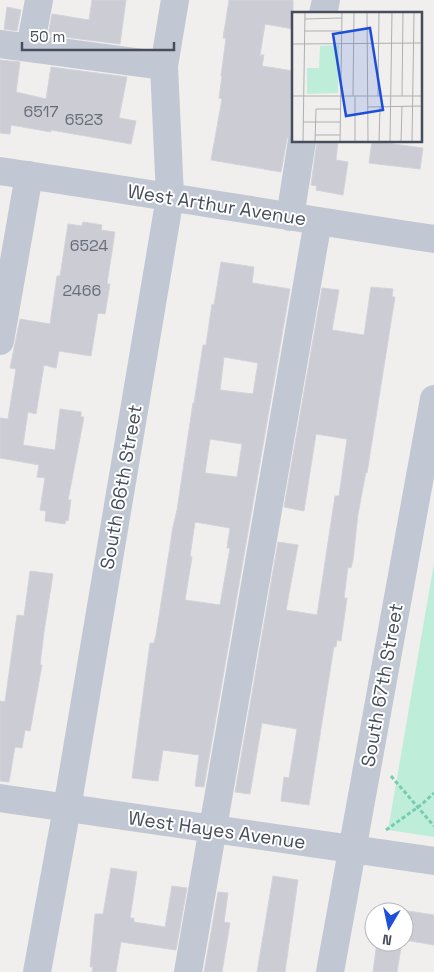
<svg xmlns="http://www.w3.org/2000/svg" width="434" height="972" font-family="'Space Grotesk',sans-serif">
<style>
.green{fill:#beeed9}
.building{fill:#cbccd4;stroke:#d3d3da;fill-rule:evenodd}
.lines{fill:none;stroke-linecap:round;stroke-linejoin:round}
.path{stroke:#77cbb0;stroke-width:3;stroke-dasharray:4 2.5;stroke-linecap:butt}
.minor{stroke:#c2c8d3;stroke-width:28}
.labels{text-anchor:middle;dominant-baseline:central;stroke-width:4;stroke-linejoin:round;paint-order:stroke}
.number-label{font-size:16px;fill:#686e79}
.street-label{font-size:19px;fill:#474e5b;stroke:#fff}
.inset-road{fill:none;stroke:#adafb3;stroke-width:1}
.view{fill:#1d4ed8;fill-opacity:0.15;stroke:#1d4ed8;stroke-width:2.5}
.inset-edge{fill:none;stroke:#474e5b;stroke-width:2.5}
</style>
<rect width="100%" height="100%" fill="#f1efee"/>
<path class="green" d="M 434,563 L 434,837 L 388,830 Z"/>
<path class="building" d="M 92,0 L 126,0 L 120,44 L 48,35 L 52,14 L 89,20 Z
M 229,0 L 293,0 L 293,29 L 265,24 L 260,55 L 264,55 L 262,66 L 293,71 L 293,129 L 287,139 L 281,172 L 211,160 L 222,99 L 219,98 L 222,76 L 221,76 L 226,38 L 223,38 Z
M 7,7 L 21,10 L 17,31 L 4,29 Z
M 0,60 L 20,62 L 16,92 L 46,99 L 51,67 L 127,77 L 119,118 L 136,121 L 131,144 L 51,130 L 51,132 L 11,125 L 10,134 L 0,133 Z
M 317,141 L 338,141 L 336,160 L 348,162 L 343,195 L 316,190 L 317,186 L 311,185 Z
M 372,141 L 423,148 L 420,169 L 369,163 Z
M 83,222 L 102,225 L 101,230 L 115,232 L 107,284 L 110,284 L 105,314 L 98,313 L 91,356 L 59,351 L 56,368 L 44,365 L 36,414 L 28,412 L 23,445 L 55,450 L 60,409 L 81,412 L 81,417 L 84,417 L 68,500 L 71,500 L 68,521 L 66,520 L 65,524 L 45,521 L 46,511 L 40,510 L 45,478 L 37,477 L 39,465 L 0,458 L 0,418 L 8,419 L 16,369 L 10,368 L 20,319 L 50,324 L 57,276 L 60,276 L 68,224 L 82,226 Z
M 221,262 L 254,267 L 252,283 L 290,289 L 204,787 L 195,786 L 199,755 L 163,750 L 158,781 L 132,778 L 150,643 L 154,643 L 156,635 L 173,527 L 177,510 L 193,403 L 194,403 L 203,345 L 206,345 L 212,304 L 214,305 ZM 224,357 L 258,363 L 253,394 L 220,390 ZM 210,439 L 242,444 L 237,477 L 205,473 ZM 195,522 L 230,528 L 227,548 L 230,548 L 220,605 L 185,600 L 192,557 L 190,556 Z
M 371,287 L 393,289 L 392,297 L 395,297 L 367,473 L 366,472 L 358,514 L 353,560 L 351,568 L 348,567 L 344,598 L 347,598 L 341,641 L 337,640 L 336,647 L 334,646 L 309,805 L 281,801 L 284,777 L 289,778 L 297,729 L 262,723 L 250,794 L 235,792 L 278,542 L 298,545 L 286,610 L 317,615 L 335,496 L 339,496 L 347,439 L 316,434 L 304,511 L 284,507 L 322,288 L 339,290 L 332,330 L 364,335 Z
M 30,571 L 53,574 L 44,632 L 40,665 L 42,665 L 30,731 L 25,730 L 22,748 L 15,747 L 9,782 L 0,781 L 0,701 L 5,702 L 17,615 L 24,616 Z
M 111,868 L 137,872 L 130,918 L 134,918 L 134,922 L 165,927 L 172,886 L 187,888 L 176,950 L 121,942 L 116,972 L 92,972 L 93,967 L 90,967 L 95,914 L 103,914 Z
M 273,876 L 298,880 L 285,972 L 257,972 Z
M 218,892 L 228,893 L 224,922 L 230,923 L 222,972 L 204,972 Z
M 383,907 L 434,915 L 434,945 L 404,940 L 404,912 L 382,912 Z
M 377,942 L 402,942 L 397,972 L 373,972 Z"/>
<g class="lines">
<path class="path" d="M 391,776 L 434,826
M 386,830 L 421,805 L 434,793"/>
<path class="minor" d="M 323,14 L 326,0
M 0,44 L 164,66
M 30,48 L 39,0
M 0,171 C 145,192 289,217 434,239
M 290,217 L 302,141
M 0,341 L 29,175
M 0,798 L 434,861
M 37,972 L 67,808 L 170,197 L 164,66 L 175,0
M 188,972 L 318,221
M 330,972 L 434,399"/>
</g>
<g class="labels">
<g class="number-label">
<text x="41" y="111">6517</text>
<text x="84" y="119">6523</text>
<text x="89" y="245">6524</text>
<text x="82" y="290">2466</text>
</g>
<g class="street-label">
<text transform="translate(217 205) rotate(9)">West Arthur Avenue</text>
<text transform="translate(121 487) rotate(-80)">South 66th Street</text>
<text transform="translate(382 685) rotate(-80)">South 67th Street</text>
<text transform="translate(217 830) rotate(8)">West Hayes Avenue</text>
</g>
</g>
<g transform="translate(292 12)">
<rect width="130" height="130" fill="#f1efee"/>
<path d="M 47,33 L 46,81 L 15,82 L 15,56 L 27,56 L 28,34 Z" fill="#beeed9"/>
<path class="inset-road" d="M 75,0 L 76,130M 13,7 L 50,6M 13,19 L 50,19M 0,32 L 130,31M 0,84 L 130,84M 61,84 L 62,0M 86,84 L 87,0M 110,84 L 111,0M 76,95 L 130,94M 11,110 L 48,110M 23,123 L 48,123M 11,130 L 13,0M 23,130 L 24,97 L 48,97M 48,130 L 50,0M 63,130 L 63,84M 87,130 L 88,95M 98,130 L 100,0M 109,130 L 110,94M 120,130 L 122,0"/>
<path class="view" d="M 78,16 L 91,98 L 54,104 L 41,22 Z"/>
<rect width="130" height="130" class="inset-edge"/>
</g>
<g transform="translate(389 927) rotate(189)"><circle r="24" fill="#ffffff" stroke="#b5b8bd"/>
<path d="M0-4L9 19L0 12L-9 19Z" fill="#1e4fdb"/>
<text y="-8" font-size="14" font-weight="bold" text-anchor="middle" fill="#474e5b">N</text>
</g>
<path d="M22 42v8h152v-8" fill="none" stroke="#474e5b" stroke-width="2.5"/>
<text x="30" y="42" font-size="15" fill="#474e5b" stroke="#ffffff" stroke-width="4" paint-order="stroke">50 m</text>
</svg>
